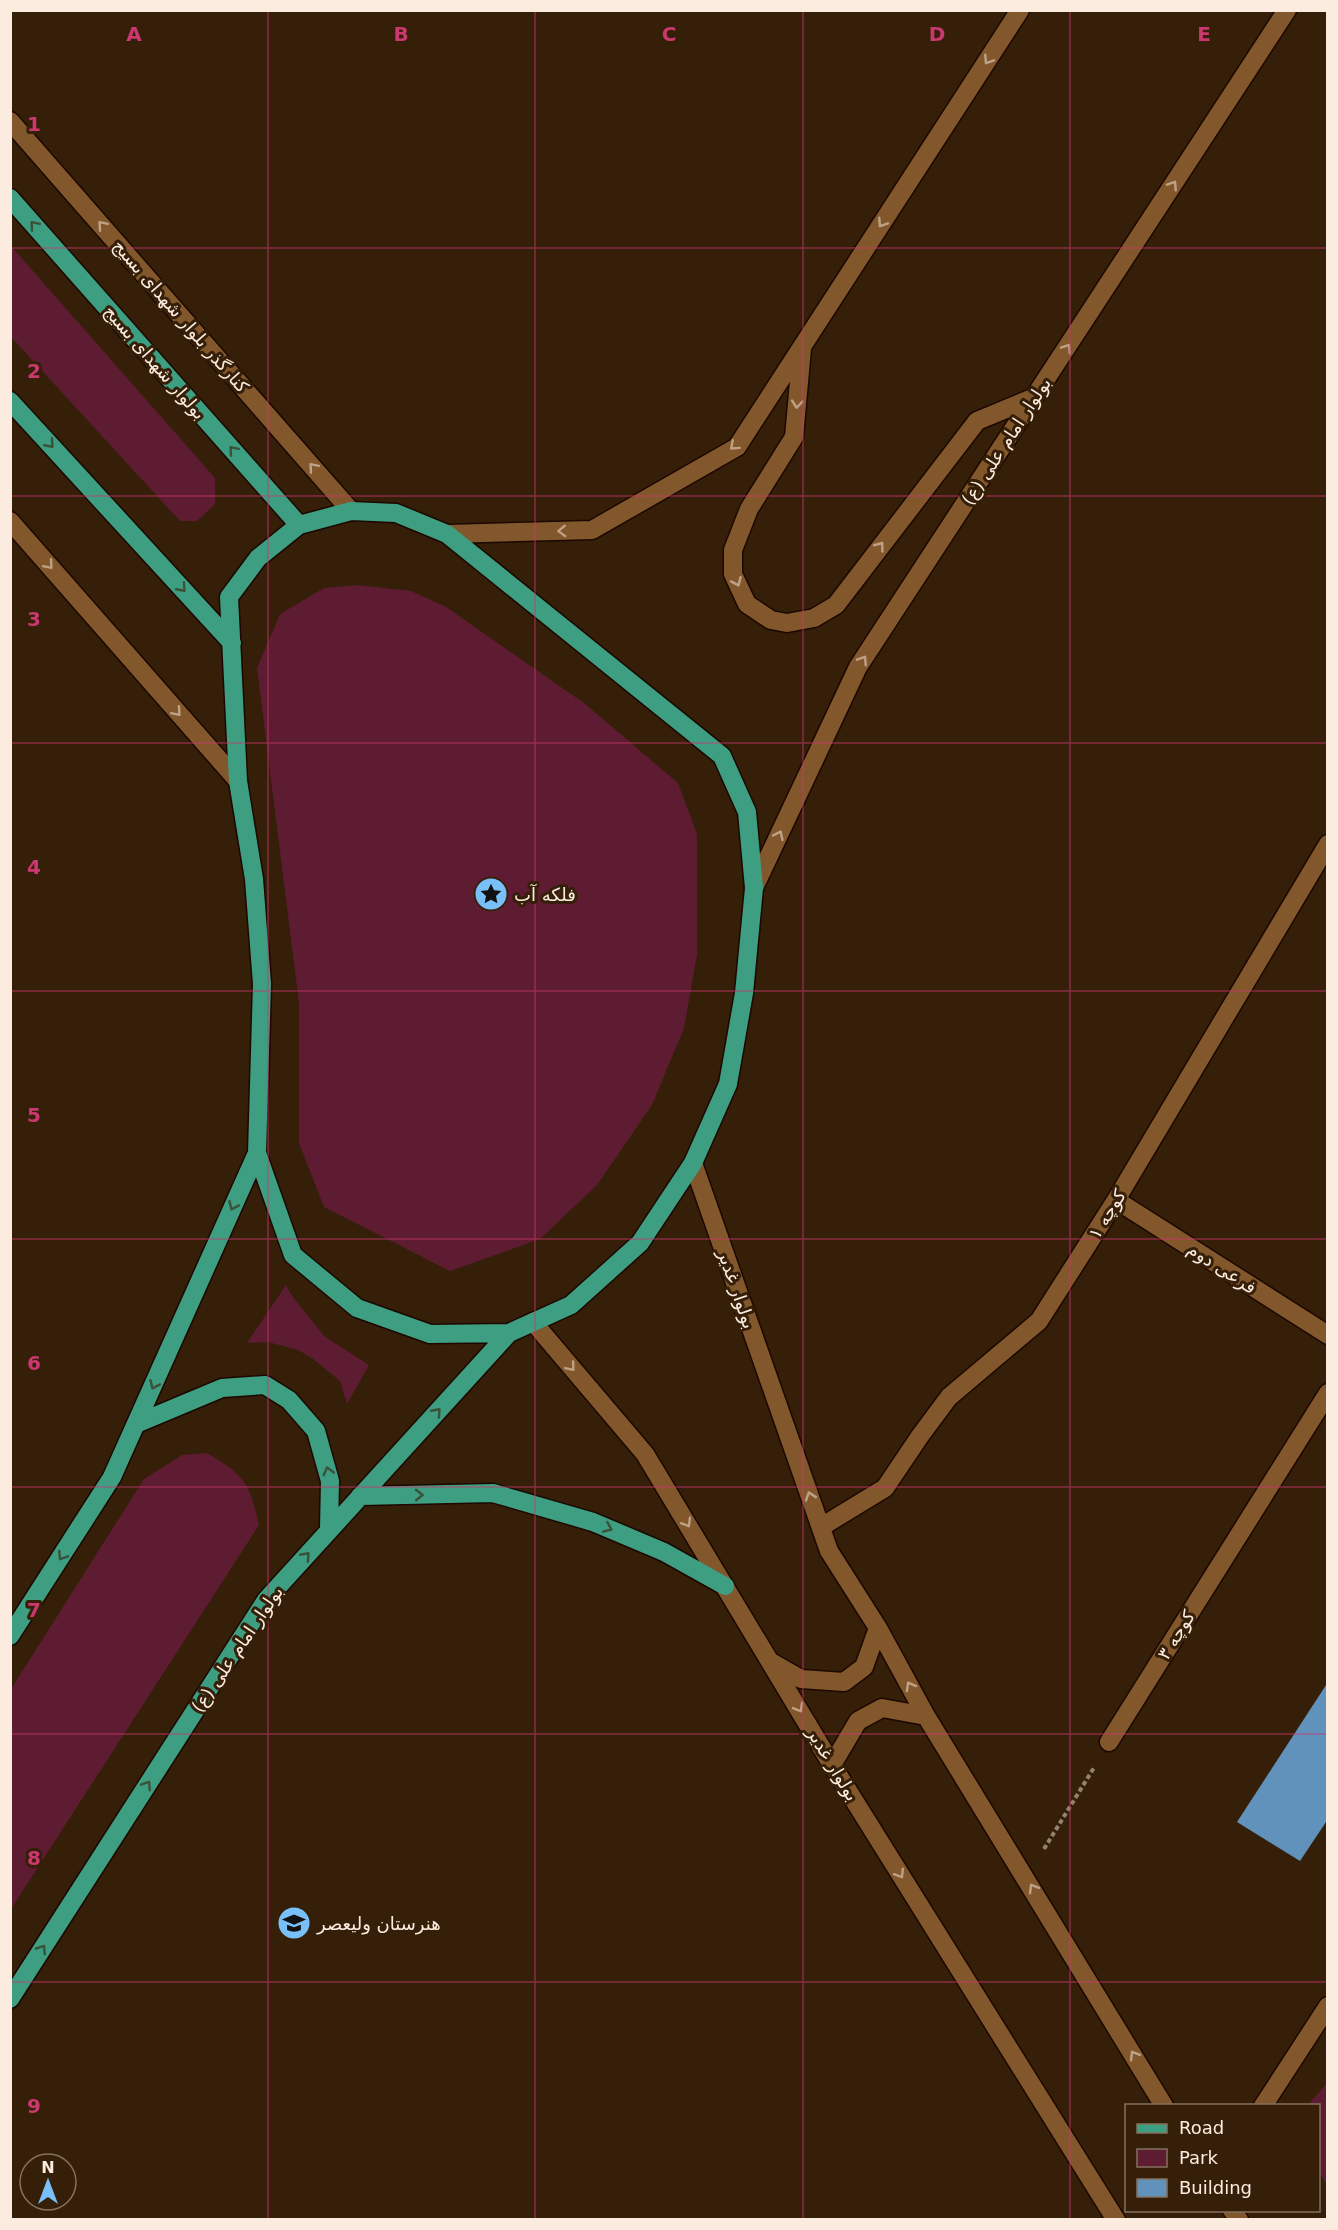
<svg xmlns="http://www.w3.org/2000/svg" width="1338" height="2230" font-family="'DejaVu Sans',Vazirmatn,sans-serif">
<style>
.green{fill:#5d1c31}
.building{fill:#6092bb}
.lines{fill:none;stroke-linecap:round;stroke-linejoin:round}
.street-casing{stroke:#1c0800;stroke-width:21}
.secondary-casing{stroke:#1c0800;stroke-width:21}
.primary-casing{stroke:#1c0800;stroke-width:21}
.path{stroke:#95816f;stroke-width:4;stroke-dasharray:4.5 3;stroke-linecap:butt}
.street{stroke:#82572c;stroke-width:18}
.secondary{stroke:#82572c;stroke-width:18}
.primary{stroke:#3e9e82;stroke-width:18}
.oneway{stroke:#bfa286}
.oneway2{stroke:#395239}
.grid{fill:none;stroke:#cb386f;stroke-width:1.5;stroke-opacity:0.55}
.labels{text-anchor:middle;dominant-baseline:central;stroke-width:6;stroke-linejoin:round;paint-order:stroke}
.street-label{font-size:18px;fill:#fcecdf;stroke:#351f08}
.poi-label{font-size:18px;fill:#fcecdf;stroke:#351f08;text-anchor:start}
.grid-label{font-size:20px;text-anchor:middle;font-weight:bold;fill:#cb386f;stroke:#351f08;stroke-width:6;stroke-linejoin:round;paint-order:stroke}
</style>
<rect width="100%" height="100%" fill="#351f08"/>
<path class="green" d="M 11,246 L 215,478 L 215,504 L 197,521 L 180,521 L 11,337 Z
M 357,585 L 411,591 L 446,607 L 584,703 L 678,783 L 697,834 L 697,955 L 684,1028 L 652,1105 L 597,1185 L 540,1239 L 450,1271 L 324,1207 L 299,1143 L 299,1003 L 257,668 L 280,614 L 324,588 Z
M 286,1285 L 292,1296 L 324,1336 L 369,1365 L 347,1404 L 340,1381 L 312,1358 L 298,1350 L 268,1342 L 247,1343 Z
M 207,1453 C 246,1476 249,1482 259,1525 L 11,1909 L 11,1689 L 144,1479 L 182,1455 Z
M 1327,2083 L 1327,2185 L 1319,2172 L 1318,2106 L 1308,2105 Z"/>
<path class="building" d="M 1328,1682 L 1328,1819 L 1300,1861 L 1237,1822 Z"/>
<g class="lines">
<g class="street-casing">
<path id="street" d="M 1116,1200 L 1328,1335
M 821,1527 L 885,1488 L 920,1436 L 949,1397 L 1039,1321 L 1116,1200 L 1328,844
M 1109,1742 L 1328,1393
M 1263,2106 L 1328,2006"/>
</g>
<g class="secondary-casing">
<path id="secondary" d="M 10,121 L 351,511
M 802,349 L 794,437 L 749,509 L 733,550 L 733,574 L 747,604 L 771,620 L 787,623 L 814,618 L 836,605 L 977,421 L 1035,397
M 10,521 L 238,781
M 447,534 L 592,530 L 737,447 L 1020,10
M 754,888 L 858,667 L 1287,10
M 693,1163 L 829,1551 L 878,1628 L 926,1716 L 1164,2106
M 533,1322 L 645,1454 L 832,1765 L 1116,2220
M 773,1663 L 801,1679 L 844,1682 L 864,1667 L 878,1628
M 832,1765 L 858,1721 L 882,1708 L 926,1716
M 1232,2210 L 1239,2220"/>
</g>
<g class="primary-casing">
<path id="primary" d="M 10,198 L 299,525
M 10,401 L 232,643
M 351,511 L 396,513 L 447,534 L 722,756 L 747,812 L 754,888 L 744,993 L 728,1084 L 693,1163 L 640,1243 L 571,1305 L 509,1333 L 430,1334 L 357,1308 L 293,1255 L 257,1153 L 262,984 L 254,879 L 238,781 L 229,597 L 258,558 L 299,525 Z
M 136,1424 L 222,1388 L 265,1385 L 289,1400 L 316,1431 L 330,1481 L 329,1529
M 360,1496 L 493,1493 L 593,1522 L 664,1552 L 725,1586
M 10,1636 L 112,1477 L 257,1153
M 10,1999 L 266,1600 L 509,1333"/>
</g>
<path class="path" d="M 1044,1849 L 1095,1766"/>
<use href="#street" class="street"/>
<use href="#secondary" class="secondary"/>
<use href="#primary" class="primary"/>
</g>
<defs><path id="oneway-chevron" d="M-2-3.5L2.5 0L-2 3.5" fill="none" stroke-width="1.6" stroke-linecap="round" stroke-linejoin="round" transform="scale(1.5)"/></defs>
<g class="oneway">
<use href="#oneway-chevron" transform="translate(988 60) rotate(123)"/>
<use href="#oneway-chevron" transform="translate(1173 185) rotate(-57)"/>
<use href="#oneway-chevron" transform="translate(882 223) rotate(123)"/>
<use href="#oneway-chevron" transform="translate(102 225) rotate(-131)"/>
<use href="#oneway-chevron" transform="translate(1067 348) rotate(-57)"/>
<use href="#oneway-chevron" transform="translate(797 404) rotate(95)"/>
<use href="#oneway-chevron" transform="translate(734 446) rotate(138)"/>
<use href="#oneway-chevron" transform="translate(313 467) rotate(-131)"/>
<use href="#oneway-chevron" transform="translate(562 531) rotate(178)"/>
<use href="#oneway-chevron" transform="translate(880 546) rotate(-53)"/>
<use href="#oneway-chevron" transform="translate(49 565) rotate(49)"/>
<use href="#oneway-chevron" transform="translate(737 582) rotate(66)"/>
<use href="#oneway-chevron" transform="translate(863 660) rotate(-57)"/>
<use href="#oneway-chevron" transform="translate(177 712) rotate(49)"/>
<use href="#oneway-chevron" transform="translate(779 835) rotate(-65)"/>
<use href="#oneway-chevron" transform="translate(571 1367) rotate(50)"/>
<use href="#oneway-chevron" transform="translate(810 1496) rotate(-109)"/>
<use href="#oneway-chevron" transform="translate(687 1523) rotate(59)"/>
<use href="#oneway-chevron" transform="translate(910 1686) rotate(-119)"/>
<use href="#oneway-chevron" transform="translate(799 1708) rotate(60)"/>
<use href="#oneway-chevron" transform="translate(900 1874) rotate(58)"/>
<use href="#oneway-chevron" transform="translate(1033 1888) rotate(-121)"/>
<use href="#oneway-chevron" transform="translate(1134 2055) rotate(-121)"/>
</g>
<g class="oneway2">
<use href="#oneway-chevron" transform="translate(34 225) rotate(-131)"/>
<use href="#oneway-chevron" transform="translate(50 444) rotate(48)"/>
<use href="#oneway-chevron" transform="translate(233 450) rotate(-131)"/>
<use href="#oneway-chevron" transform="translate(182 588) rotate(48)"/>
<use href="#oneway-chevron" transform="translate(233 1206) rotate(114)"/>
<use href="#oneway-chevron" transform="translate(154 1385) rotate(114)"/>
<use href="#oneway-chevron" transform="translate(437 1412) rotate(-48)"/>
<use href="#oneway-chevron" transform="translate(328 1471) rotate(-105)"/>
<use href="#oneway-chevron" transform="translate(419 1495) rotate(-1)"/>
<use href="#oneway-chevron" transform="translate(608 1528) rotate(23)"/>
<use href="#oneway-chevron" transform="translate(62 1556) rotate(123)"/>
<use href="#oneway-chevron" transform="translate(306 1556) rotate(-48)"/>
<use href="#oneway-chevron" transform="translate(147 1785) rotate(-57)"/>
<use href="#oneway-chevron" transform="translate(42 1949) rotate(-57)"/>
</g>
<path class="grid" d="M 268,10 L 268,2220M 535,10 L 535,2220M 803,10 L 803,2220M 1070,10 L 1070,2220M 10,248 L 1328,248M 10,496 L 1328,496M 10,743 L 1328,743M 10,991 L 1328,991M 10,1239 L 1328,1239M 10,1487 L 1328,1487M 10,1734 L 1328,1734M 10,1982 L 1328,1982"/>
<defs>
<g id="sight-disc" transform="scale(1.725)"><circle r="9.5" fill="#79bff8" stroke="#351f08"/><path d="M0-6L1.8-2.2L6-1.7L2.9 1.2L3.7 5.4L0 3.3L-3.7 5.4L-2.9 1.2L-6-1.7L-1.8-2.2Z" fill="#111"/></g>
<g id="school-disc" transform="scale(1.725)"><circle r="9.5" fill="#79bff8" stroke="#351f08"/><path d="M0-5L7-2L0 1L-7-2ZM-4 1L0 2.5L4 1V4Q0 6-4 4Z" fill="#111"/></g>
</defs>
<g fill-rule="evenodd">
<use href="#sight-disc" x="491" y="894"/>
<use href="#school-disc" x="294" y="1923"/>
</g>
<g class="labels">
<g class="street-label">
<text transform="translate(181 316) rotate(49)">کنارگذر بلوار شهدای بسیج</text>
<text transform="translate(155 362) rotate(49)">بولوار شهدای بسیج</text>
<text transform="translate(1006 441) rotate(-57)">بولوار امام علی (ع)</text>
<text transform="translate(1107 1214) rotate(-58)">کوچه ۱</text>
<text transform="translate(1222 1268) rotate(33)">فرعی دوم</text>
<text transform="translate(737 1289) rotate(71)">بولوار غدیر</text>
<text transform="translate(1176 1635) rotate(-58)">کوچه ۳</text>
<text transform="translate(237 1649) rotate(-56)">بولوار امام علی (ع)</text>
<text transform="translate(833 1764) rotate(59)">بولوار غدیر</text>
</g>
<g class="poi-label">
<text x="514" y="894">فلکه آب</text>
<text x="317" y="1923">هنرستان ولیعصر</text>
</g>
</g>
<g class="grid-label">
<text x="134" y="41">A</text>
<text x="401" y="41">B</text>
<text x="669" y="41">C</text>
<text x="937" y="41">D</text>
<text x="1204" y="41">E</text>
<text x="34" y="131">1</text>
<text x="34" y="378">2</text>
<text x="34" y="626">3</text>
<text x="34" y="874">4</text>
<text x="34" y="1122">5</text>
<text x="34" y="1370">6</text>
<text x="34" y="1617">7</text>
<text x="34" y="1865">8</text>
<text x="34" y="2113">9</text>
</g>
<rect width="1338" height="2230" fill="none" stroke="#fcecdf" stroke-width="24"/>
<rect x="1125" y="2104" width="195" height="108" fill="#351f08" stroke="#85715e" stroke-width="1.5"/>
<rect x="1137" y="2124" width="30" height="9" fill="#3e9e82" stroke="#85715e" stroke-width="1.5"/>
<text x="1179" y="2134" font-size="18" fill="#fcecdf">Road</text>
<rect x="1137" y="2149" width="30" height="18" fill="#5d1c31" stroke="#85715e" stroke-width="1.5"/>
<text x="1179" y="2164" font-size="18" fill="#fcecdf">Park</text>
<rect x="1137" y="2179" width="30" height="18" fill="#6092bb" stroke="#85715e" stroke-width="1.5"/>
<text x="1179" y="2194" font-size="18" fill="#fcecdf">Building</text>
<g transform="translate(48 2182)"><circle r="28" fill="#351f08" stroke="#85715e" stroke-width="1.5"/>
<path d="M0-4.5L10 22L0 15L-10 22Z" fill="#79bff8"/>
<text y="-9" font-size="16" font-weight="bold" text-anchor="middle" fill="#fcecdf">N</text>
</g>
</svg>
